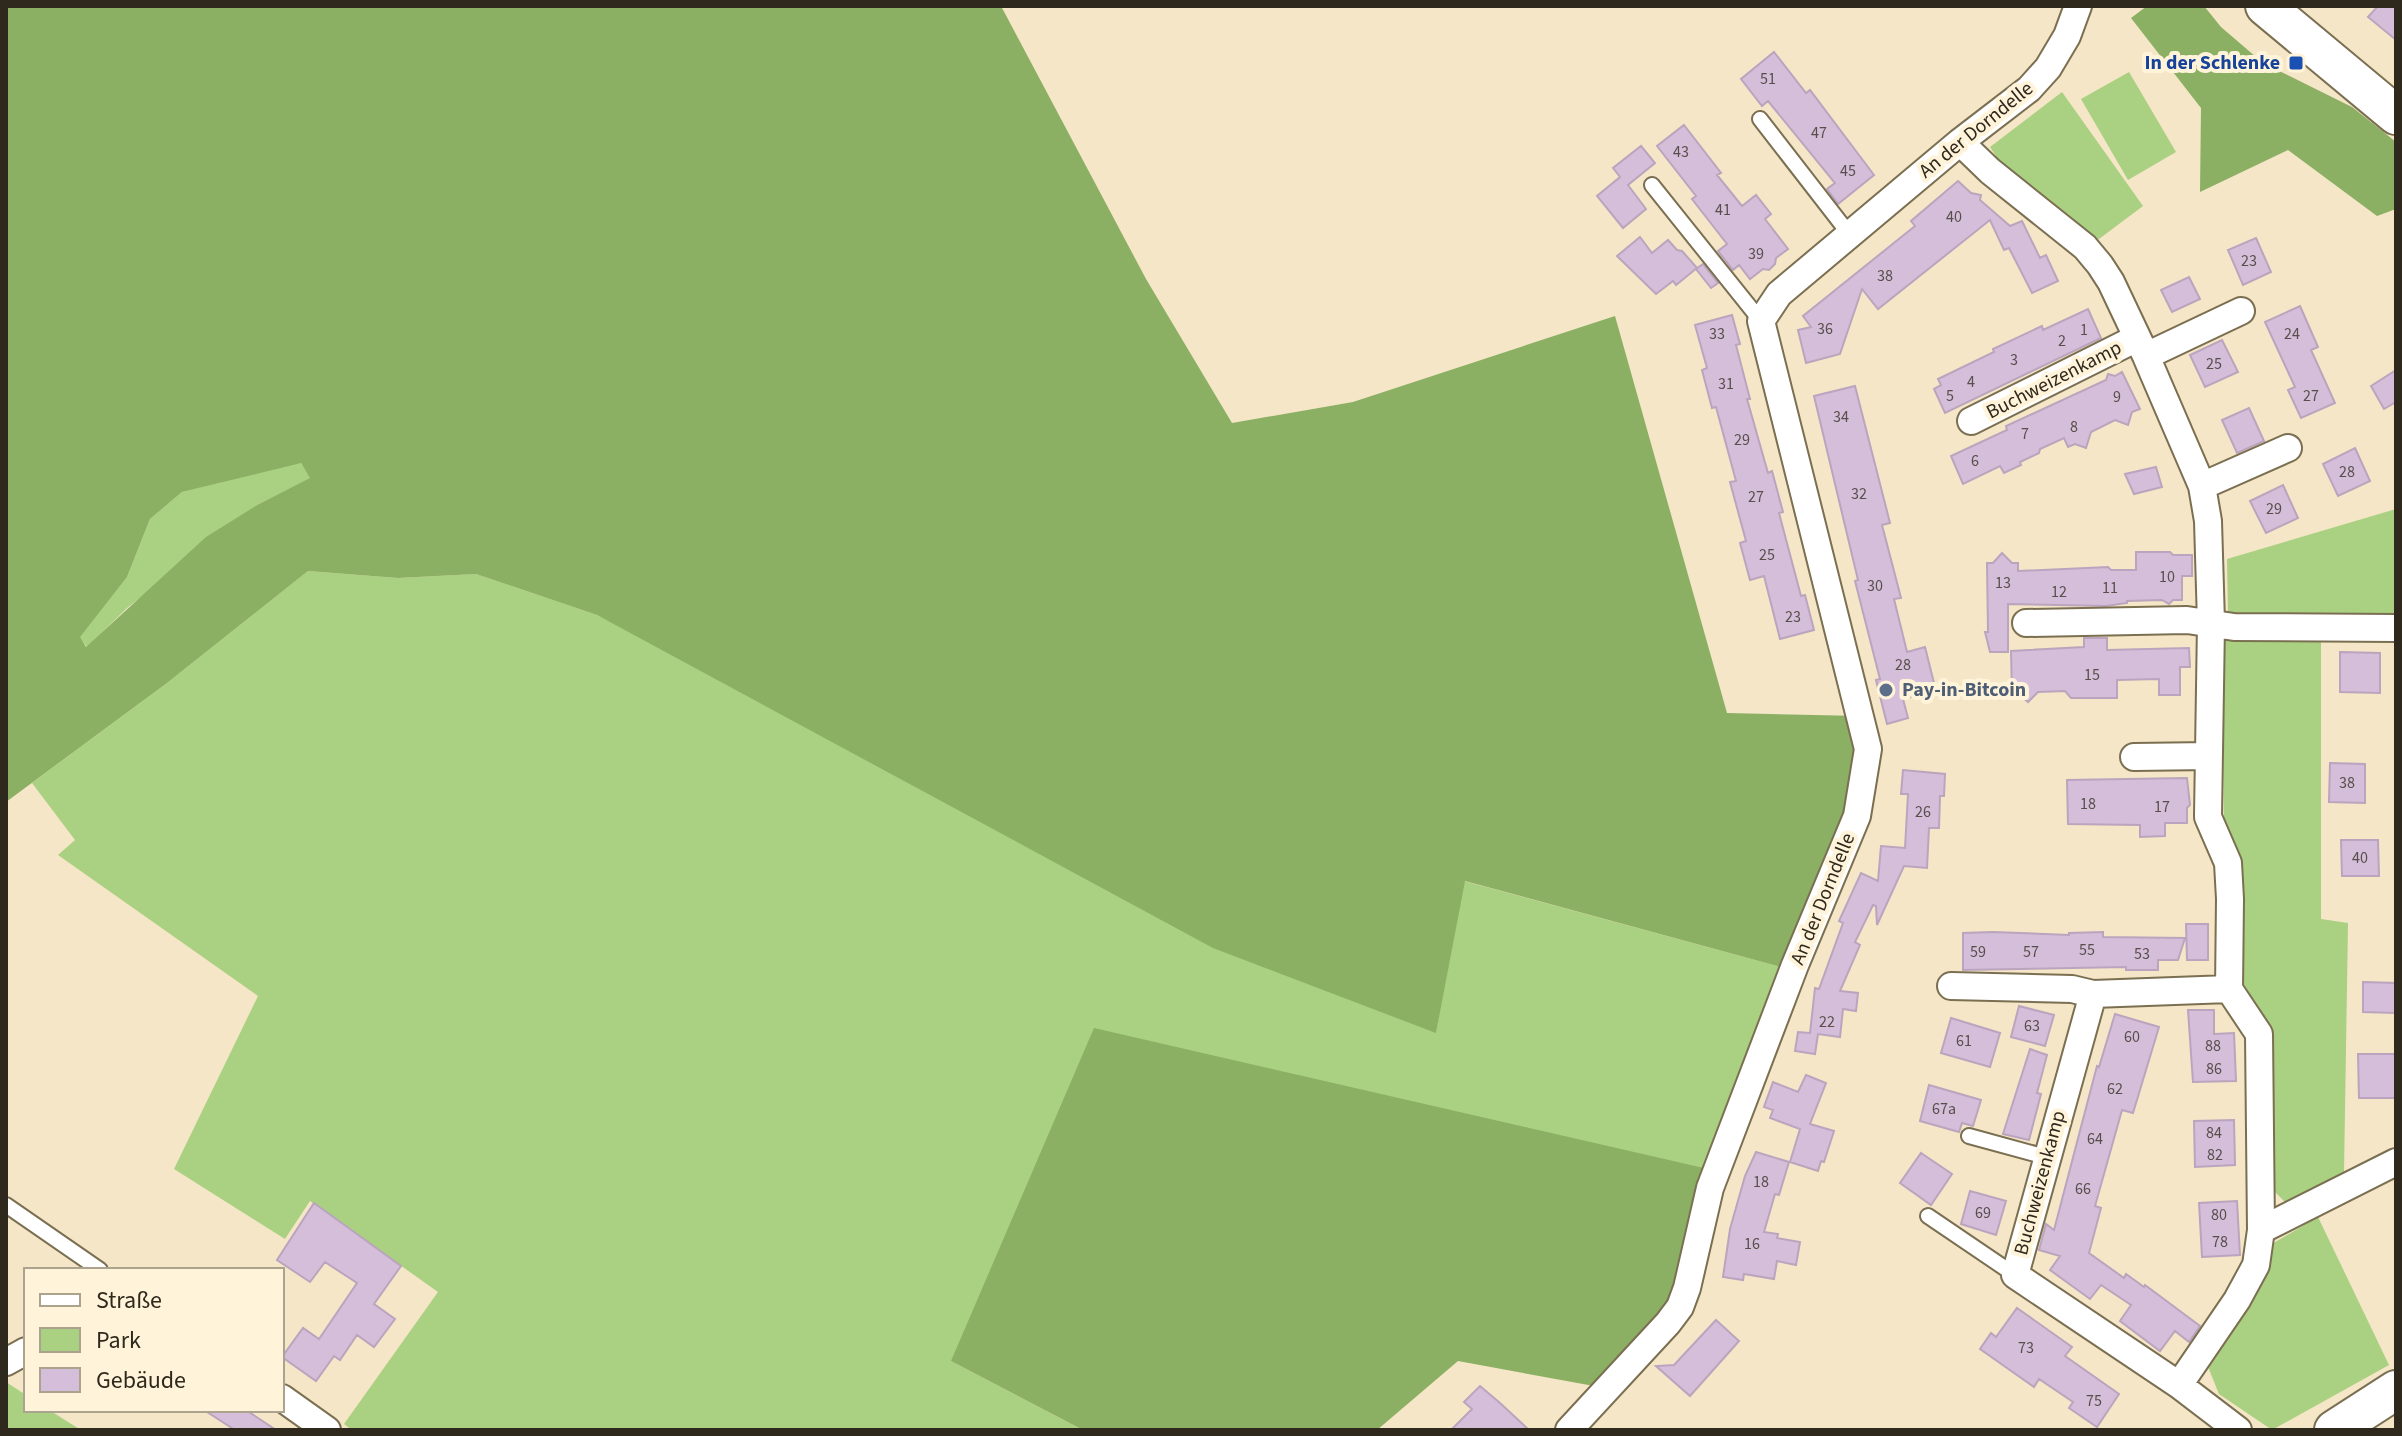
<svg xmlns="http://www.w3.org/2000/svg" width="2402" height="1436" font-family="'Source Sans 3',sans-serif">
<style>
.green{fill:#aad082}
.forest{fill:#8baf63;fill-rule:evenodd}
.building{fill:#d5bed9;stroke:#baa4be;stroke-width:2}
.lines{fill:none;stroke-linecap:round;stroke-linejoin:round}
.lane-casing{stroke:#7b6f52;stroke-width:18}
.street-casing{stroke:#7b6f52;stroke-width:30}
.secondary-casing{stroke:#7b6f52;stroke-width:42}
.lane{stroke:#fff;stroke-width:14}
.street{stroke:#fff;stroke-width:26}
.secondary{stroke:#fff;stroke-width:38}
.transit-dot{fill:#1a4fb4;stroke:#fff4da;stroke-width:3}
.service-dot{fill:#5c6f8a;stroke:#fff4da;stroke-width:3}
.labels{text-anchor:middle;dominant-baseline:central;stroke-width:8;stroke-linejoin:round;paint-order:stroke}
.number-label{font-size:16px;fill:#584e4c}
.transit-label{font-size:20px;font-weight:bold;fill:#164399;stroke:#fff4da;text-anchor:end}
.street-label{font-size:20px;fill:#2f291d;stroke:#fff4da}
.service-label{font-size:20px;font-weight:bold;fill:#4e5e75;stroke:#fff4da;text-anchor:start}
</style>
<rect width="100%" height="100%" fill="#f4e6c6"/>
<path class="green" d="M 2129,72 L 2176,152 L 2128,180 L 2081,99 Z
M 2062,92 L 2143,206 L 2095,242 L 2000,162 L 1990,147 Z
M 300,462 L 311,478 L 259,504 L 127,608 L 87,647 L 79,637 L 127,577 L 150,519 L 182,492 Z
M 2396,509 L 2396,619 L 2228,614 L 2227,559 Z
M 308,571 L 398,578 L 476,574 L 597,615 L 1436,1032 L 1464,881 L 1785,968 L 1708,1169 L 951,1361 L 1083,1430 L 352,1430 L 344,1424 L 438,1292 L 310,1201 L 285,1239 L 174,1169 L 258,996 L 58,855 L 75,840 L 32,783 L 167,683 Z
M 2222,640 L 2321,641 L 2321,919 L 2348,923 L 2344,1173 L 2289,1206 L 2271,1188 L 2267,1027 L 2241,979 L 2242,870 L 2224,821 Z
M 2318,1217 L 2389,1365 L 2272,1430 L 2219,1394 L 2208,1367 L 2264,1280 L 2272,1244 Z
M 6,1382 L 26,1395 L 26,1410 L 49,1410 L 81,1430 L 6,1430 Z"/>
<path class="forest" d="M 6,6 L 1001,6 L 1146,279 L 1232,423 L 1353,402 L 1615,316 L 1727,713 L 1860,716 L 1857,816 L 1785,968 L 1465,881 L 1436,1033 L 1213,948 L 597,615 L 476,574 L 398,578 L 308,571 L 167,683 L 6,802 ZM 301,463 L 310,478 L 259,504 L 206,537 L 86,647 L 80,637 L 127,577 L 150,519 L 182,492 Z
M 2147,6 L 2204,6 L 2221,27 L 2263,63 L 2352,107 L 2396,142 L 2396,209 L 2377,216 L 2288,150 L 2200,192 L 2201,108 L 2131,18 Z
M 1094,1028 L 1708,1169 L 1667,1307 L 1594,1386 L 1458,1361 L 1377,1430 L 1083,1430 L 951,1361 Z"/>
<path class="building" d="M 2378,6 L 2396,6 L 2396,40 L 2368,17 Z
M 1774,52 L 1806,93 L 1810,90 L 1874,175 L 1838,204 L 1827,189 L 1835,183 L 1768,101 L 1762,106 L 1741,79 Z
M 1684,125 L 1721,173 L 1717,175 L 1742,206 L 1756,195 L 1771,214 L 1765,219 L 1788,249 L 1776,258 L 1775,264 L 1769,270 L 1763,269 L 1750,279 L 1739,265 L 1733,270 L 1718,251 L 1727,244 L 1692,199 L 1696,196 L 1657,146 Z
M 1641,146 L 1655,163 L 1628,185 L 1646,209 L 1623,228 L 1597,196 L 1620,177 L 1613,168 Z
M 1958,181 L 1971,193 L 1981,195 L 1980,200 L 2010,226 L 2022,221 L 2040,258 L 2046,255 L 2058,281 L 2032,293 L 2009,248 L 2004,250 L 1990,220 L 1878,309 L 1862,289 L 1840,354 L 1806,363 L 1798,330 L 1811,327 L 1803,316 L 1915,226 L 1911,221 Z
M 1640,237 L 1652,253 L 1668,240 L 1677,250 L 1682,251 L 1697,268 L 1676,285 L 1673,281 L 1656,294 L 1617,256 Z
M 2256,238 L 2271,272 L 2243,285 L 2228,250 Z
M 1703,264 L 1718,283 L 1711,288 L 1696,269 Z
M 2189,277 L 2200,299 L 2172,312 L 2161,290 Z
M 2300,306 L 2318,347 L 2311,350 L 2335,403 L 2301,418 L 2288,390 L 2295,387 L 2265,322 Z
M 2088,309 L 2101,338 L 1945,413 L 1934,389 L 1941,385 L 1938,379 L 1994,352 L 1993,349 L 2042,326 L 2043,330 Z
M 1732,315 L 1740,344 L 1736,345 L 1750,399 L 1747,399 L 1768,473 L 1772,471 L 1783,512 L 1779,513 L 1801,596 L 1805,595 L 1814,630 L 1780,639 L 1764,576 L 1750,580 L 1740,543 L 1746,541 L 1730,482 L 1736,481 L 1716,407 L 1712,408 L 1702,370 L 1707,368 L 1695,325 Z
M 2222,340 L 2238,372 L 2205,387 L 2190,355 Z
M 2396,370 L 2396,402 L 2384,409 L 2371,386 Z
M 2122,372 L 2140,409 L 2132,412 L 2128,425 L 2115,420 L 2091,432 L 2086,448 L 2075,444 L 2068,447 L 2064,438 L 2040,449 L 2039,453 L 2020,462 L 2021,465 L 2004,473 L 2000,466 L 1963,484 L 1951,456 L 2007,430 L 2006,426 L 2106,380 L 2108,374 L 2115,376 Z
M 1855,386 L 1890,523 L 1882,525 L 1901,598 L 1894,599 L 1907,652 L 1925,647 L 1936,691 L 1903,699 L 1908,718 L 1887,724 L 1876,680 L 1880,679 L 1855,581 L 1858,580 L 1814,396 Z
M 2249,408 L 2264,441 L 2237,453 L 2222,420 Z
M 2355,448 L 2370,481 L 2338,496 L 2323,464 Z
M 2156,467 L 2162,487 L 2134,494 L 2125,474 Z
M 2283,485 L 2298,518 L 2266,533 L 2250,501 Z
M 2136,552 L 2170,552 L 2173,555 L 2192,555 L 2192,576 L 2182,576 L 2182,600 L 2173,600 L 2169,604 L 2162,600 L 2127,601 L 2127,603 L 2106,606 L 2008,604 L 2008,652 L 1990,652 L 1985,632 L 1988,632 L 1987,563 L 1993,563 L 2002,553 L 2012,563 L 2018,563 L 2018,571 L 2108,567 L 2111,570 L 2136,570 Z
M 2084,638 L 2107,638 L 2107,650 L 2189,648 L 2190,667 L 2180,667 L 2180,695 L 2159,695 L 2159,679 L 2117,680 L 2117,698 L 2071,698 L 2065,691 L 2038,692 L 2028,702 L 2018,693 L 2012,693 L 2011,651 L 2084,647 Z
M 2340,652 L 2380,653 L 2380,693 L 2340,692 Z
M 2330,763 L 2365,764 L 2365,803 L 2329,802 Z
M 1903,770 L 1945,774 L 1944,796 L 1940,796 L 1939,828 L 1929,828 L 1927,868 L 1904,866 L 1877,925 L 1876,906 L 1873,905 L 1855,942 L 1860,945 L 1840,991 L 1858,993 L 1856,1011 L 1843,1009 L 1840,1037 L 1818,1034 L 1815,1054 L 1795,1051 L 1798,1032 L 1810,1033 L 1815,988 L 1819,989 L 1843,923 L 1839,921 L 1861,873 L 1878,881 L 1881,846 L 1905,848 L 1908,794 L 1901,794 Z
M 2187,778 L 2190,805 L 2187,808 L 2187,823 L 2165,823 L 2165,836 L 2140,837 L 2140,825 L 2068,824 L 2067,780 Z
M 2341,840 L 2378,840 L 2379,876 L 2342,876 Z
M 2186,924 L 2208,924 L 2208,960 L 2187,960 Z
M 1993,932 L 2069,935 L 2069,933 L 2103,932 L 2103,937 L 2185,938 L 2178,960 L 2158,960 L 2158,970 L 2126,970 L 2126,967 L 1963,970 L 1963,933 Z
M 2363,982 L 2396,983 L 2396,1013 L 2363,1012 Z
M 2019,1006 L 2054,1015 L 2045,1046 L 2011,1037 Z
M 2188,1010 L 2214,1010 L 2214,1034 L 2234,1033 L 2236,1081 L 2193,1082 Z
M 2115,1014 L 2159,1027 L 2133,1113 L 2122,1110 L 2095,1206 L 2101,1208 L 2089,1253 L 2124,1278 L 2126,1274 L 2144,1287 L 2145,1285 L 2200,1326 L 2189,1342 L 2175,1331 L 2160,1351 L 2120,1321 L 2131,1305 L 2101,1285 L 2090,1299 L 2050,1270 L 2060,1256 L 2039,1250 L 2046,1224 L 2054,1230 L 2097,1066 L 2099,1067 Z
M 1951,1018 L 2000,1033 L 1990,1067 L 1941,1053 Z
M 2030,1049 L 2047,1055 L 2037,1093 L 2041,1094 L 2029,1140 L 2003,1134 Z
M 2358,1054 L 2396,1054 L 2396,1098 L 2359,1098 Z
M 1806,1075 L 1826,1083 L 1810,1124 L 1834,1131 L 1824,1162 L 1821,1161 L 1818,1171 L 1790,1162 L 1800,1129 L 1770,1118 L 1773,1110 L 1764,1107 L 1773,1082 L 1798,1092 Z
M 1929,1085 L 1981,1100 L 1973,1126 L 1962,1123 L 1959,1132 L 1920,1121 Z
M 2234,1120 L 2235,1165 L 2195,1167 L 2194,1121 Z
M 1756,1152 L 1789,1162 L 1779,1195 L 1775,1194 L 1764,1232 L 1778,1234 L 1777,1238 L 1800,1242 L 1796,1265 L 1777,1261 L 1774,1279 L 1744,1274 L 1743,1280 L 1723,1277 L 1730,1229 L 1745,1176 Z
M 1921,1153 L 1952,1174 L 1931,1205 L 1900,1183 Z
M 1970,1191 L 2006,1201 L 1996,1235 L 1961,1224 Z
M 2237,1201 L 2240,1255 L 2202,1257 L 2199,1203 Z
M 314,1203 L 401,1266 L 374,1304 L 395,1319 L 374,1347 L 357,1335 L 340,1360 L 334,1356 L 316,1381 L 282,1357 L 303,1328 L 319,1339 L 357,1283 L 325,1262 L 310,1282 L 277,1260 Z
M 2017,1308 L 2072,1347 L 2065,1356 L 2119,1394 L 2097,1427 L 2069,1408 L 2073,1402 L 2039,1379 L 2034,1387 L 1980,1349 L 1991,1333 L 1996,1337 Z
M 1716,1320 L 1739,1341 L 1690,1396 L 1656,1366 L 1674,1365 Z
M 1480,1386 L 1500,1403 L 1529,1430 L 1451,1430 L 1472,1409 L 1464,1402 Z
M 204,1410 L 246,1410 L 276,1430 L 235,1430 Z"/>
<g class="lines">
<g class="lane-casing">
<path id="lane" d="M 1760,119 L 1850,235
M 1652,185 L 1761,321
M 1969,1136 L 2046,1157
M 6,1205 L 100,1270
M 1928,1216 L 2015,1275"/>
</g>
<g class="street-casing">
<path id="street" d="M 1960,142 L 1990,171 L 2085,247 L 2100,265 L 2111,282 L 2146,356 L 2202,486 L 2208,521 L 2211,623 L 2208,817 L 2228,863 L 2230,899 L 2229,989 L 2259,1034 L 2261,1230 L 2256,1265 L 2237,1300 L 2179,1385 L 2015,1275 L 2093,994 L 2229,989
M 2146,356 L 2241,311
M 1971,421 L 2137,338
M 2202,486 L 2288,448
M 2026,623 L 2187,620 L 2234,627 L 2396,628
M 2134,757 L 2209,756
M 1951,986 L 2072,989 L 2093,994
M 2261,1230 L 2396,1162
M 6,1362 L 26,1351
M 2179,1385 L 2238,1430
M 282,1398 L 327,1430
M 1569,1430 L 1668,1323 L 1680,1307 L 1687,1288 L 1710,1188 L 1795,965 L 1857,816 L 1868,749 L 1761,321 L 1779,294 L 1960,142 L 2029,89 L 2048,68 L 2067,36 L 2078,6"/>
</g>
<g class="secondary-casing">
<path id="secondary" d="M 2265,6 L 2396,115
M 2334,1430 L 2396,1390"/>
</g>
<use href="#lane" class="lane"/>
<use href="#street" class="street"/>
<use href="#secondary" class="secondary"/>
</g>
<rect class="transit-dot" x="2288" y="55" width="16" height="16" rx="4"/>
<circle class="service-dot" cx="1886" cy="690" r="8"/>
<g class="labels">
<g class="number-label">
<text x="1768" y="79">51</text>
<text x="1819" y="133">47</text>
<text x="1681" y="152">43</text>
<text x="1848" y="171">45</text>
<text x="1723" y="210">41</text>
<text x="1954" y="217">40</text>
<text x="1756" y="254">39</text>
<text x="2249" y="261">23</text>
<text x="1885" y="276">38</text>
<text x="1825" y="329">36</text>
<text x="2084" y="330">1</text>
<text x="1717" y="334">33</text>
<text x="2292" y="334">24</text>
<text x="2062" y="341">2</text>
<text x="2014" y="360">3</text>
<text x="2214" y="364">25</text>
<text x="1971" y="382">4</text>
<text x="1726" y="384">31</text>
<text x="1950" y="396">5</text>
<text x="2311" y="396">27</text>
<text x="2117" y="397">9</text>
<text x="1841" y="417">34</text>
<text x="2074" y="427">8</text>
<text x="2025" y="434">7</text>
<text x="1742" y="440">29</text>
<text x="1975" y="461">6</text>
<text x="2347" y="472">28</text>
<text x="1859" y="494">32</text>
<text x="1756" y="497">27</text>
<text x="2274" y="509">29</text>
<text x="1767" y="555">25</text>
<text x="2167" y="577">10</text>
<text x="2003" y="583">13</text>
<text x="1875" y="586">30</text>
<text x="2110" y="588">11</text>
<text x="2059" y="592">12</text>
<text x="1793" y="617">23</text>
<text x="1903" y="665">28</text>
<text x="2092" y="675">15</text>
<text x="2347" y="783">38</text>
<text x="2088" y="804">18</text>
<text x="2162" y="807">17</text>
<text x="1923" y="812">26</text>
<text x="2360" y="858">40</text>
<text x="2087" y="950">55</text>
<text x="1978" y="952">59</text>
<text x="2031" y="952">57</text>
<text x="2142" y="954">53</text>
<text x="1827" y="1022">22</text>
<text x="2032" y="1026">63</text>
<text x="2132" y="1037">60</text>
<text x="1964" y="1041">61</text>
<text x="2213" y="1046">88</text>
<text x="2214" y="1069">86</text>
<text x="2115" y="1089">62</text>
<text x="1944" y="1109">67a</text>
<text x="2214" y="1133">84</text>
<text x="2095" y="1139">64</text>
<text x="2215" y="1155">82</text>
<text x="1761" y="1182">18</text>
<text x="2083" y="1189">66</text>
<text x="1983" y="1213">69</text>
<text x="2219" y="1215">80</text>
<text x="2220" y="1242">78</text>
<text x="1752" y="1244">16</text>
<text x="2026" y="1348">73</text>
<text x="2094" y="1401">75</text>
</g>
<g class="transit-label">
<text x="2280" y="63">In der Schlenke</text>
</g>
<g class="street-label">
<text transform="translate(1976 130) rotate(-39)">An der Dorndelle</text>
<text transform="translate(2054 380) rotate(-27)">Buchweizenkamp</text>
<text transform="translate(1823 899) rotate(-68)">An der Dorndelle</text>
<text transform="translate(2040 1183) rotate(-75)">Buchweizenkamp</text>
</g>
<g class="service-label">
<text x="1902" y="690">Pay-in-Bitcoin</text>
</g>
</g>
<rect width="2402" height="1436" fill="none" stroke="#2f291d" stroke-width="16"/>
<rect x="24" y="1268" width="260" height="144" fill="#fff4da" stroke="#aca38e" stroke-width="2"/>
<rect x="40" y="1294" width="40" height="12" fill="#ffffff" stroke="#aca38e" stroke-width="2"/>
<text x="96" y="1308" font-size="24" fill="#2f291d">Straße</text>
<rect x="40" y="1328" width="40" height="24" fill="#aad082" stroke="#aca38e" stroke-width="2"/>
<text x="96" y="1348" font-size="24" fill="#2f291d">Park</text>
<rect x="40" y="1368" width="40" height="24" fill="#d5bed9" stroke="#aca38e" stroke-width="2"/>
<text x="96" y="1388" font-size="24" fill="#2f291d">Gebäude</text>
</svg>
